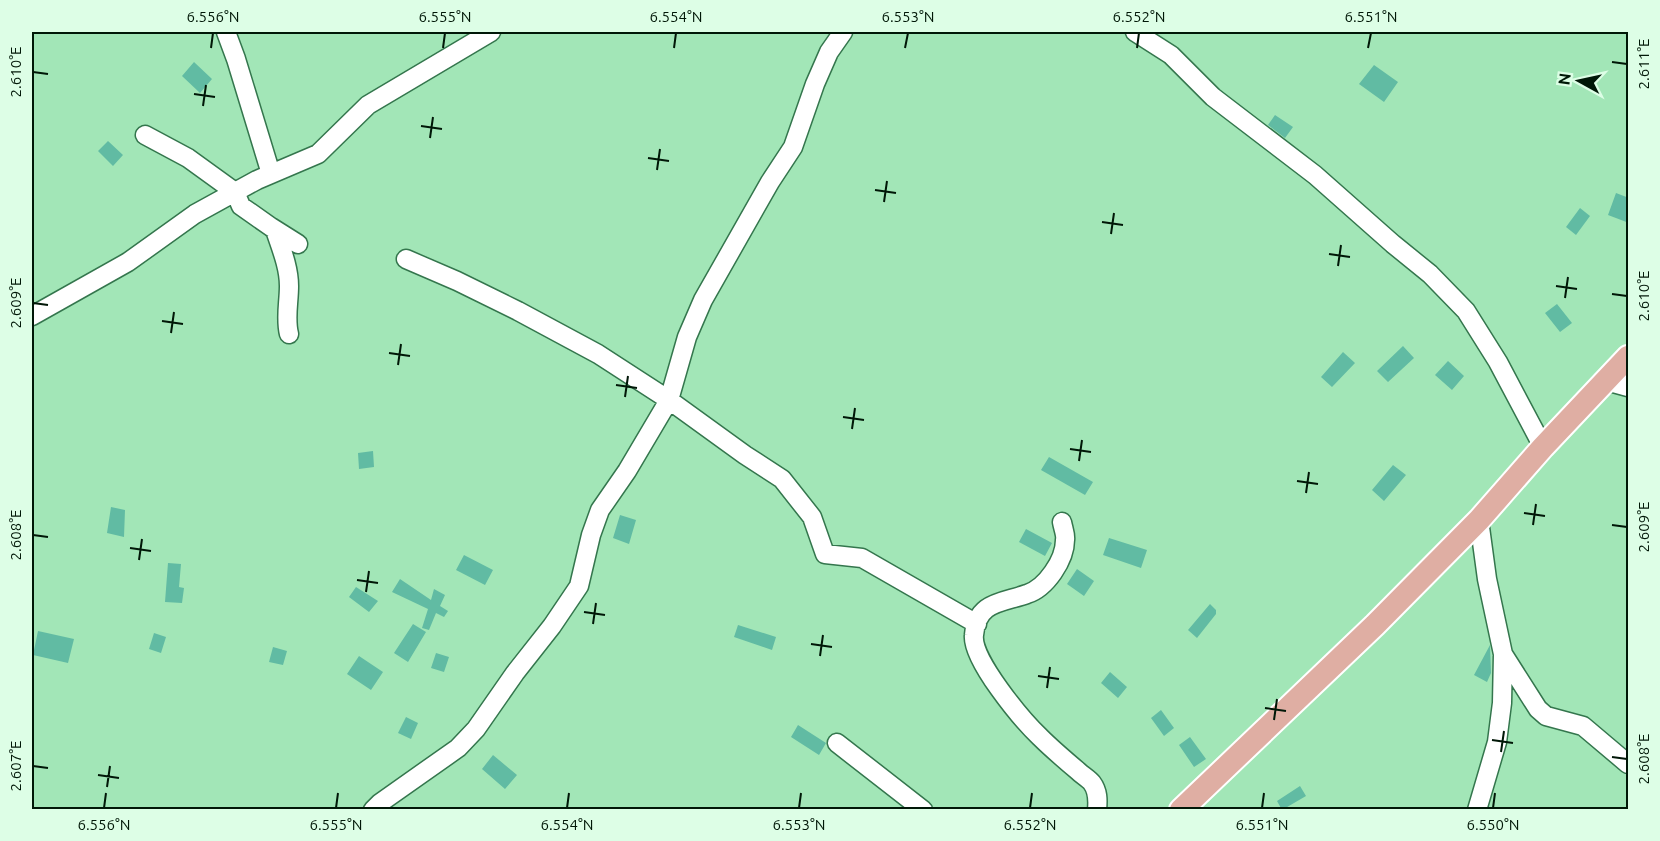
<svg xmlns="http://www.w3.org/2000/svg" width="1660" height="841" font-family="Ubuntu,sans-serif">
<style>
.building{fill:#61bba3}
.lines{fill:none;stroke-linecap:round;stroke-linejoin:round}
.minor-casing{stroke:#34764d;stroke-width:21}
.major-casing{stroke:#fff;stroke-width:26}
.minor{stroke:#fff;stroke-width:18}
.major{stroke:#dfaea3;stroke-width:22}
.ticks{fill:none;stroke:#001707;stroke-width:2}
.neatline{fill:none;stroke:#001707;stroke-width:2}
.ticks-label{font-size:15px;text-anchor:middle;fill:#001707}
</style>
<rect width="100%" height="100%" fill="#a2e6b7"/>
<path class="building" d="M 194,62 L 212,79 L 200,93 L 182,76 Z
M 1374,65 L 1398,82 L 1384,102 L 1359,84 Z
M 1275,115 L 1293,127 L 1285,138 L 1268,125 Z
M 108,141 L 123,155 L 113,166 L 98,151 Z
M 1616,193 L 1629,198 L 1629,223 L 1608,215 Z
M 1580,208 L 1590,216 L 1576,235 L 1566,227 Z
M 1557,304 L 1572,323 L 1560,332 L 1545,313 Z
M 1403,346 L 1414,358 L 1388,382 L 1377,371 Z
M 1343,352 L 1355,363 L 1332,387 L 1321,377 Z
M 1448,361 L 1464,376 L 1452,390 L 1435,375 Z
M 373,451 L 374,467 L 359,469 L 358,453 Z
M 1049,457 L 1093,482 L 1085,495 L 1041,470 Z
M 1393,465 L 1406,475 L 1384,501 L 1372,490 Z
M 111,507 L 125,510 L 124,537 L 107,533 Z
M 620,515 L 636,520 L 629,544 L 613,538 Z
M 1026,529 L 1052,543 L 1045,556 L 1019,542 Z
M 1109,538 L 1147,550 L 1141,568 L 1103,555 Z
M 464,555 L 493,570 L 485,585 L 456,570 Z
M 168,563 L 181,564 L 179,587 L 184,588 L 182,603 L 165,602 Z
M 1077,569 L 1094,581 L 1084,596 L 1067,584 Z
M 400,579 L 431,600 L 434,589 L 445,595 L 440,606 L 448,611 L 444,617 L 436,613 L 429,630 L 422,628 L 428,609 L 392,592 Z
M 356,587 L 378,601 L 369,612 L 349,597 Z
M 1210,604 L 1216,610 L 1216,614 L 1197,638 L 1188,630 Z
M 413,624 L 426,632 L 408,662 L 394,653 Z
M 738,625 L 776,637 L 772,650 L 734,637 Z
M 38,631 L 74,639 L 68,663 L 33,655 Z
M 154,633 L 166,637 L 161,653 L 149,649 Z
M 1490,645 L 1491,673 L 1487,682 L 1474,675 Z
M 273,647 L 287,651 L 283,665 L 269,662 Z
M 436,653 L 449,657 L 444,672 L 431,668 Z
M 359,656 L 383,672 L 371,690 L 347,674 Z
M 1110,672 L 1127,687 L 1118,698 L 1101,683 Z
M 1161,710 L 1174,728 L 1164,736 L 1151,718 Z
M 406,717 L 418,723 L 411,739 L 398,733 Z
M 798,725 L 826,743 L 819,755 L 791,737 Z
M 1190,737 L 1206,759 L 1194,767 L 1179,745 Z
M 493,755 L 517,775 L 505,789 L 482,769 Z
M 1300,786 L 1306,796 L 1282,810 L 1277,801 Z"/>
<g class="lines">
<g class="minor-casing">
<path id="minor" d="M 226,32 L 236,59 L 271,174
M 1135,32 L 1171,55 L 1213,97 L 1315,175 L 1393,244 L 1430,274 L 1466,311 L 1498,362 L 1543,447
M 145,135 L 188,158 L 235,192 L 241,206 L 271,227 L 298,244
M 275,230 C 281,248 289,267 289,286 C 289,303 285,318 289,334
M 406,259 L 457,281 L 518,311 L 598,354 L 669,400 L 745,455 L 782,479 L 812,517 L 825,554 L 862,558 L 977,624
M 32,316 L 128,262 L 195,214 L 257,180 L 318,154 L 368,105 L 491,32
M 1606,381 L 1628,387
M 1062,522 C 1063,528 1066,535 1065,540 C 1065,560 1046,588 1027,594 C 1002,603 977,601 974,635 C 971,659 1022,720 1040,737 C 1052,749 1065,760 1078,771 C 1082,775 1089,779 1092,783 C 1098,791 1098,800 1097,810
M 1503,654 L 1538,709 L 1546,716 L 1583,726 L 1628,764
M 837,743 L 923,810
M 373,810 L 380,803 L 458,748 L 476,729 L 515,673 L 552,626 L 579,586 L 591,535 L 600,510 L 627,471 L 669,400 L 687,337 L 703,300 L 770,182 L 793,147 L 815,84 L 829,52 L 843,32
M 1477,810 L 1497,742 L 1502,703 L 1503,654 L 1487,579 L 1479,520"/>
</g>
<g class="major-casing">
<path id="major" d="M 1181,810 L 1375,625 L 1479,520 L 1543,447 L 1628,357"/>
</g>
<use href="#minor" class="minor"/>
<use href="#major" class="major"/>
</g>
<path class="ticks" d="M 211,48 L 213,33M 443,48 L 445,33M 674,48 L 676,33M 905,48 L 908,33M 1137,48 L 1139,33M 1368,48 L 1371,33M 1612,62 L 1627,64M 33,72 L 48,74M 194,94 L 215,97M 203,106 L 206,85M 421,126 L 442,129M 430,138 L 433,117M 648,158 L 669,161M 657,170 L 660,149M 875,190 L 896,193M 884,202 L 887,181M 1102,222 L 1123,225M 1111,234 L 1114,213M 1329,254 L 1350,257M 1338,266 L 1341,245M 1556,286 L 1577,289M 1612,294 L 1627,296M 1565,298 L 1568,277M 33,303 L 48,305M 162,321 L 183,324M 171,333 L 174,312M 389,353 L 410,356M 398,365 L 401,344M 616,385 L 637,388M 625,397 L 628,376M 843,417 L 864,420M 852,429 L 855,408M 1070,449 L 1091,452M 1079,461 L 1082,440M 1297,481 L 1318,484M 1306,493 L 1309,472M 1524,513 L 1545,516M 1533,525 L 1536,504M 1612,525 L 1627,527M 33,535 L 48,537M 130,548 L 151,551M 139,560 L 142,539M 357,580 L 378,583M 366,592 L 369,571M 584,612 L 605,615M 593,624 L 596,603M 811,644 L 832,647M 820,656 L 823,635M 1038,676 L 1059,679M 1047,688 L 1050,667M 1265,708 L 1286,711M 1274,720 L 1277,699M 1492,740 L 1513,743M 1501,752 L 1504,731M 1612,757 L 1627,759M 33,766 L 48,768M 98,775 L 119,778M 107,787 L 110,766M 104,808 L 106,793M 336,808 L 338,793M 567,808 L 569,793M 799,808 L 801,793M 1030,808 L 1032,793M 1262,808 L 1264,793M 1493,808 L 1495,793"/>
<rect width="1660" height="841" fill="none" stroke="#ddfee6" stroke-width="66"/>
<g transform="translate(1579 81) rotate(278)" stroke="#ddfee6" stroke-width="4.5" paint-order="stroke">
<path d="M0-4.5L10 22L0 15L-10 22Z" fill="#001707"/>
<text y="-9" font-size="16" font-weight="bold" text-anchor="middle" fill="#001707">N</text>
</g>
<rect x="33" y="33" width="1594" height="775" class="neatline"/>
<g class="ticks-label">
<text x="213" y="22">6.556°N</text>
<text x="445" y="22">6.555°N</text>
<text x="676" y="22">6.554°N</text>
<text x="908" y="22">6.553°N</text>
<text x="1139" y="22">6.552°N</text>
<text x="1371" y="22">6.551°N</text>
<text transform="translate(1644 64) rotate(-90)" y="5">2.611°E</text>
<text transform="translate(16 72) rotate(-90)" y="5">2.610°E</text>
<text transform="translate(1644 296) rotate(-90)" y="5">2.610°E</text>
<text transform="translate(16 303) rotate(-90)" y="5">2.609°E</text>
<text transform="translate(1644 527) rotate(-90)" y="5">2.609°E</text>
<text transform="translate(16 535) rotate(-90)" y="5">2.608°E</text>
<text transform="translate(1644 759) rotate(-90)" y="5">2.608°E</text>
<text transform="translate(16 766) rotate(-90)" y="5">2.607°E</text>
<text x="104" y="830">6.556°N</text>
<text x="336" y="830">6.555°N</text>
<text x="567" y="830">6.554°N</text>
<text x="799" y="830">6.553°N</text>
<text x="1030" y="830">6.552°N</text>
<text x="1262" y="830">6.551°N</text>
<text x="1493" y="830">6.550°N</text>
</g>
</svg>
